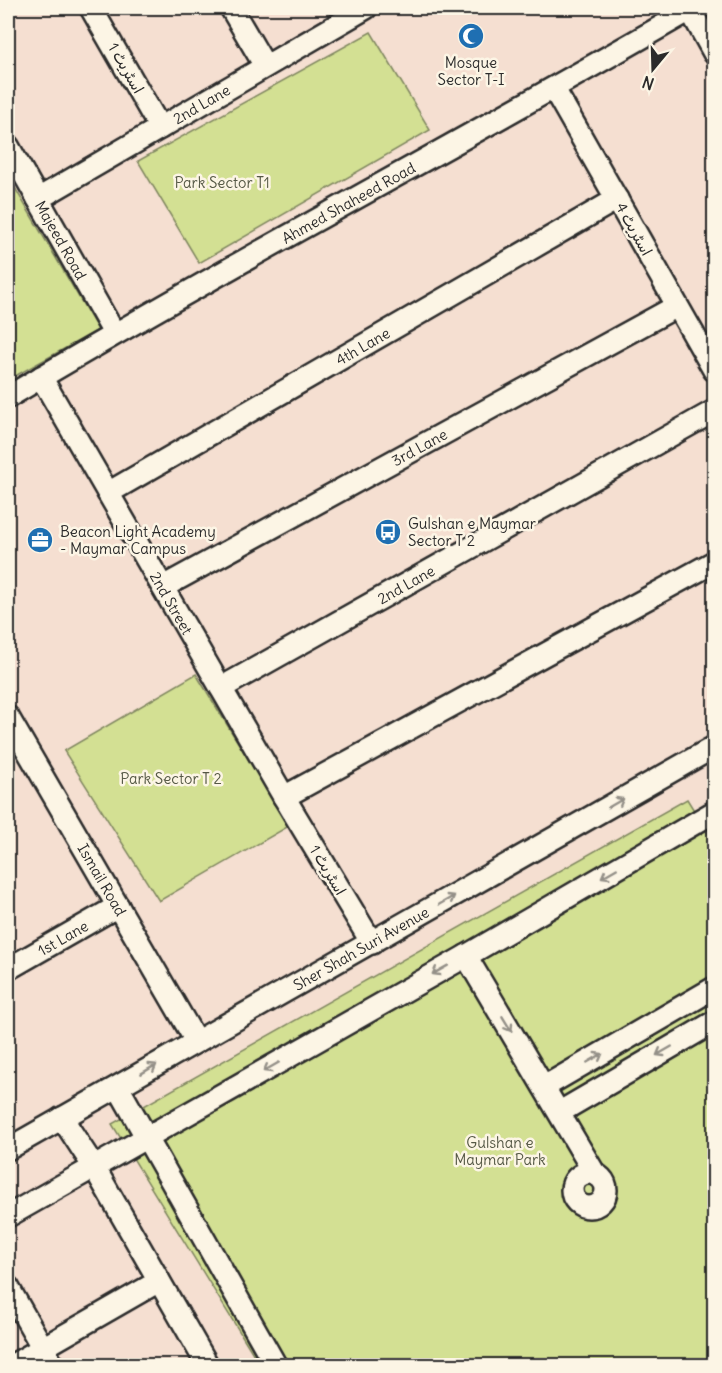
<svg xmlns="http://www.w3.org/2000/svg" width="722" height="1373" font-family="Delius,'Playpen Sans Arabic',sans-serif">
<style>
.green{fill:#d3e093;stroke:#7f865f;stroke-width:1.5}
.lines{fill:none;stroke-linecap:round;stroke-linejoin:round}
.minor-casing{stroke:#2b2b2b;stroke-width:26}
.minor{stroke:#fcf5e5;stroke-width:21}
.oneway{stroke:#949088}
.labels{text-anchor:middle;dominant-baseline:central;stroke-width:5;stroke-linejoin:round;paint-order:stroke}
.poi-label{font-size:15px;fill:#2b2b2b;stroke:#fcf5e5;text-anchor:start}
.street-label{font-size:15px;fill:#2b2b2b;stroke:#fcf5e5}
.park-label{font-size:15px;fill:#555845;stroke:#fcf5e5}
</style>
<rect width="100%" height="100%" fill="#f5dfd1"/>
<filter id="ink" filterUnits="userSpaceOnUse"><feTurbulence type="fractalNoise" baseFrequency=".0167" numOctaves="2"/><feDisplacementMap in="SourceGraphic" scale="12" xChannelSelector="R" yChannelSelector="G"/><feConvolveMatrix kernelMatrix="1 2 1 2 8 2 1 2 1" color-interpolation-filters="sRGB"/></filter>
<g filter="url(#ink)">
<path class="green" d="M 371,32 L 430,130 L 199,263 L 138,161 Z
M 8,176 L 98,330 L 8,380 Z
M 196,674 L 289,826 L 159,901 L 64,751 Z
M 687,799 L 714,843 L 714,1365 L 260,1365 L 112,1124 Z"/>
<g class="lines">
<g class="minor-casing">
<g id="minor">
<path d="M 91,8 L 160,128"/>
<path d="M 231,8 L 265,66"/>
<path d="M 689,8 L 714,53"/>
<path d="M 554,89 L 714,370"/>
<path id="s1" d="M 8,146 L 114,333"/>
<path id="s2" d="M 38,199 L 366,8"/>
<path id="s3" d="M 41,377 L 284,797 L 372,943"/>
<path id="s4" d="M 8,397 C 232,263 464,141 690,10"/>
<path id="s5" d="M 108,493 L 617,199"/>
<path id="s6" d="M 163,587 L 677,306"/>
<path id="s7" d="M 221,688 L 714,411"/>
<path id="s8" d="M 8,717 L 196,1041"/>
<path d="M 284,797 L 714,562"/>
<path d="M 466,956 L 595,1174"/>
<path id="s9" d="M 8,969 L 118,906"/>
<path d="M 118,1087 L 276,1366"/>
<path d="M 544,1087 L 714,988"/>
<path d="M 560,1112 L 714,1022"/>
<path d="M 62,1118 L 94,1167 L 208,1366"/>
<path id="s10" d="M 8,1149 L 714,747"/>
<circle cx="589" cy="1190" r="17"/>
<path d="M 8,1216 L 466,956 L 714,812"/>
<path d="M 8,1287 L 53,1366"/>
<path d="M 11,1366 L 159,1281"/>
</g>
</g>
<use href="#minor" class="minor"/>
</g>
<defs><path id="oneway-shaft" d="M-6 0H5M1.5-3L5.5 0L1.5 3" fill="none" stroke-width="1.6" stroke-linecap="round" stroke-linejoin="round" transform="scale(1.5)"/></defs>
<g class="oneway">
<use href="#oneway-shaft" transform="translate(616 803) rotate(-30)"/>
<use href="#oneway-shaft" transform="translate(609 873) rotate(150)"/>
<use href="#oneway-shaft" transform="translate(447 900) rotate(-30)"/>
<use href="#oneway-shaft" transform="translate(440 970) rotate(151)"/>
<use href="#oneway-shaft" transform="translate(507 1024) rotate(59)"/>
<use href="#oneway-shaft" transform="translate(664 1051) rotate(150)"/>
<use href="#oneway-shaft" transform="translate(595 1058) rotate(-30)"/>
<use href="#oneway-shaft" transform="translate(271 1067) rotate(150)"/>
<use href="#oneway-shaft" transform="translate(149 1069) rotate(-31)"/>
</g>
</g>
<defs>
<g id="mosque-disc" transform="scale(1.35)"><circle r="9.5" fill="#1f6fb2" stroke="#fcf5e5"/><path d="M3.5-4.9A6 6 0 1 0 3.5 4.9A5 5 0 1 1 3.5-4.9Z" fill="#fff"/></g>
<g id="bus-disc" transform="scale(1.35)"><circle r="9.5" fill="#1f6fb2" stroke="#fcf5e5"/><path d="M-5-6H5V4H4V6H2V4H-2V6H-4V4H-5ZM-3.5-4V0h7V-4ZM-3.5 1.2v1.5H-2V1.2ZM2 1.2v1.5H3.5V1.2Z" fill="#fff"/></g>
<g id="office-disc" transform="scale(1.35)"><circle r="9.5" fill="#1f6fb2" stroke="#fcf5e5"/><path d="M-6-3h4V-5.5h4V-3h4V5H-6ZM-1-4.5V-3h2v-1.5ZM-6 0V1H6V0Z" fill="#fff"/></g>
</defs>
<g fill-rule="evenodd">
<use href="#mosque-disc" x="471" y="36"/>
<use href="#bus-disc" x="388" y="532"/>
<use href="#office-disc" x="40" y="540"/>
</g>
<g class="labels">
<g class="poi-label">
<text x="471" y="62" text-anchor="middle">Mosque<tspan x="471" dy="17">Sector T-I</tspan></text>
<text x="408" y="523">Gulshan e Maymar<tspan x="408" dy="17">Sector T 2</tspan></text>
<text x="60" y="531">Beacon Light Academy<tspan x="60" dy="17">- Maymar Campus</tspan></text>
</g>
<g class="street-label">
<text transform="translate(126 68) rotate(60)">اسٹریٹ 1</text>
<text stroke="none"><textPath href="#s2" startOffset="189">2nd Lane</textPath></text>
<text stroke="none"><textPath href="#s4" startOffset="392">Ahmed Shaheed Road</textPath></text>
<text transform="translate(634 229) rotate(61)">اسٹریٹ 4</text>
<text stroke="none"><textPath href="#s1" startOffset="108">Majeed Road</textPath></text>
<text stroke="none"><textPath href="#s5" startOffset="294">4th Lane</textPath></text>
<text stroke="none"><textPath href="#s6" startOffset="292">3rd Lane</textPath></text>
<text stroke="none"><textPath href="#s7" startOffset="212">2nd Lane</textPath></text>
<text stroke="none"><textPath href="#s3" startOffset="261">2nd Street</textPath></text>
<text transform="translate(328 870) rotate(59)">اسٹریٹ 1</text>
<text stroke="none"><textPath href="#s8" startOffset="188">Ismail Road</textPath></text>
<text stroke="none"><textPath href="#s9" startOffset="63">1st Lane</textPath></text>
<text stroke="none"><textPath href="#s10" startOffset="406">Sher Shah Suri Avenue</textPath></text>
</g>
<g class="park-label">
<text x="222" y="182">Park Sector T1</text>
<text x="171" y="778">Park Sector T 2</text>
<text x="500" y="1142">Gulshan e<tspan x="500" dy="17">Maymar Park</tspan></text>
</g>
</g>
<rect width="722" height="1373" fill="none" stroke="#fcf5e5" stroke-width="30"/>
<rect x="15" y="15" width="692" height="1343" fill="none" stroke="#2b2b2b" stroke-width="2" filter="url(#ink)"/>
<g transform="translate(653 69) rotate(199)" stroke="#fcf5e5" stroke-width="4.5" paint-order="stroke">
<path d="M0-4.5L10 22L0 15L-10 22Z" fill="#2b2b2b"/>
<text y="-9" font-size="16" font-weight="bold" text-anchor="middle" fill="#2b2b2b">N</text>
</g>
</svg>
